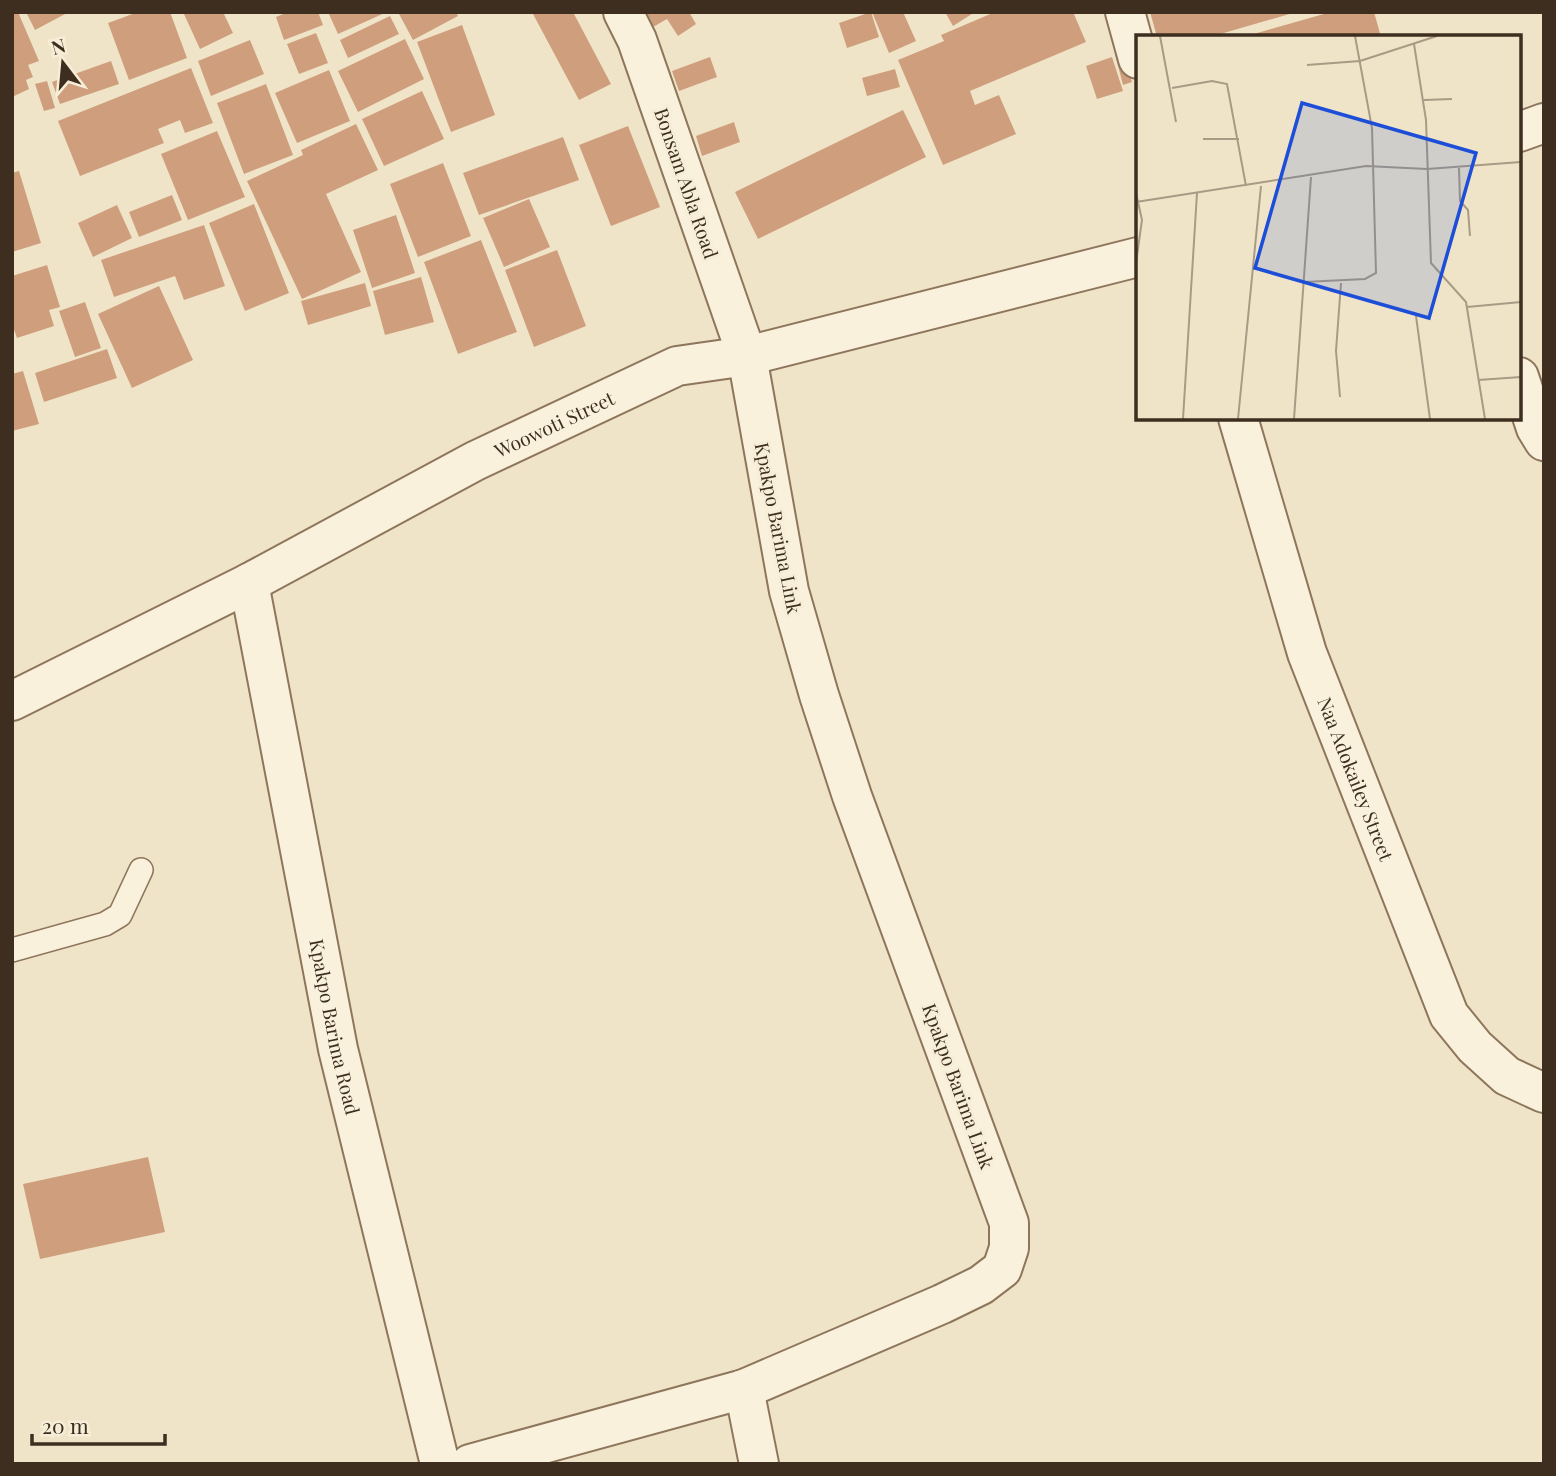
<svg xmlns="http://www.w3.org/2000/svg" width="1556" height="1476" font-family="'Playfair Display',serif">
<style>
.building{fill:#cf9f7d}
.lines{fill:none;stroke-linecap:round;stroke-linejoin:round}
.lane-casing{stroke:#8d765c;stroke-width:26}
.street-casing{stroke:#8d765c;stroke-width:42}
.lane{stroke:#faf1dc;stroke-width:23}
.street{stroke:#faf1dc;stroke-width:38}
.labels{text-anchor:middle;dominant-baseline:central;stroke-width:6;stroke-linejoin:round;paint-order:stroke}
.street-label{font-size:19px;fill:#3d2e20;stroke:#f7eed8}
.inset-road{fill:none;stroke:#a89b85;stroke-width:2}
.view{fill:#1d4ed8;fill-opacity:0.15;stroke:#1d4ed8;stroke-width:3.5}
.inset-edge{fill:none;stroke:#3d2e20;stroke-width:3.5}
</style>
<rect width="100%" height="100%" fill="#f0e4c8"/>
<path class="building" d="M 12,12 L 18,12 L 39,61 L 28,65 L 33,77 L 26,80 L 29,89 L 12,97 Z
M 26,12 L 69,12 L 35,30 Z
M 138,12 L 170,12 L 187,58 L 129,80 L 108,23 Z
M 183,12 L 223,12 L 233,33 L 200,49 Z
M 288,12 L 318,12 L 323,25 L 284,40 L 276,17 Z
M 328,12 L 387,12 L 338,34 Z
M 398,12 L 456,12 L 458,16 L 413,40 Z
M 536,12 L 573,12 L 611,84 L 579,100 L 533,14 Z
M 643,12 L 689,12 L 696,24 L 678,36 L 667,19 L 653,27 Z
M 871,12 L 879,37 L 847,48 L 839,23 Z
M 872,12 L 903,12 L 916,41 L 889,53 Z
M 945,12 L 975,12 L 953,26 Z
M 995,12 L 1073,12 L 1086,42 L 970,91 L 975,105 L 999,95 L 1016,134 L 943,165 L 898,60 L 944,41 L 941,35 Z
M 1150,12 L 1293,12 L 1293,13 L 1210,37 L 1157,37 Z
M 1331,12 L 1374,12 L 1381,37 L 1243,37 Z
M 390,16 L 399,34 L 348,58 L 340,40 Z
M 462,25 L 495,115 L 451,132 L 417,42 Z
M 316,33 L 328,63 L 299,74 L 287,44 Z
M 405,39 L 424,79 L 358,112 L 338,71 Z
M 250,40 L 264,74 L 211,96 L 198,61 Z
M 1123,53 L 1132,82 L 1123,85 L 1115,54 Z
M 710,57 L 717,77 L 679,91 L 672,71 Z
M 1112,57 L 1123,91 L 1097,99 L 1086,66 Z
M 111,61 L 119,84 L 60,104 L 52,82 Z
M 191,68 L 213,123 L 185,133 L 180,120 L 158,129 L 164,143 L 80,176 L 58,121 Z
M 895,69 L 900,87 L 867,96 L 862,78 Z
M 329,70 L 350,121 L 297,143 L 275,93 Z
M 47,81 L 55,108 L 44,111 L 35,84 Z
M 266,84 L 293,155 L 244,174 L 217,103 Z
M 422,91 L 444,139 L 384,166 L 362,119 Z
M 903,110 L 926,157 L 758,239 L 735,192 Z
M 734,122 L 740,142 L 702,156 L 696,136 Z
M 356,124 L 378,170 L 326,194 L 361,272 L 302,299 L 247,181 L 303,155 L 301,150 Z
M 628,126 L 660,207 L 611,226 L 579,145 Z
M 217,131 L 245,197 L 188,220 L 161,154 Z
M 563,137 L 579,180 L 479,215 L 463,173 Z
M 443,163 L 471,236 L 418,257 L 390,184 Z
M 19,171 L 41,243 L 12,252 L 12,173 Z
M 172,195 L 182,220 L 139,237 L 129,212 Z
M 529,199 L 550,247 L 504,267 L 483,218 Z
M 254,204 L 289,293 L 245,311 L 209,223 Z
M 117,205 L 132,238 L 93,257 L 78,223 Z
M 396,215 L 415,273 L 372,288 L 353,230 Z
M 204,225 L 225,286 L 184,300 L 175,276 L 114,297 L 101,260 Z
M 481,240 L 517,332 L 458,354 L 424,262 Z
M 557,250 L 586,326 L 534,347 L 505,270 Z
M 47,265 L 60,307 L 49,310 L 54,326 L 17,338 L 12,324 L 12,276 Z
M 421,277 L 434,322 L 385,335 L 373,291 Z
M 365,283 L 371,306 L 308,325 L 301,301 Z
M 159,286 L 193,360 L 132,388 L 98,314 Z
M 85,302 L 101,348 L 75,357 L 59,311 Z
M 107,349 L 117,378 L 44,402 L 35,373 Z
M 23,371 L 39,424 L 12,431 L 12,374 Z
M 148,1157 L 165,1232 L 40,1259 L 23,1184 Z"/>
<g class="lines">
<g class="lane-casing">
<path id="lane" d="M 12,950 L 105,924 L 120,915 L 141,870"/>
</g>
<g class="street-casing">
<g id="street">
<path d="M 1125,12 L 1138,59"/>
<path d="M 1519,132 L 1544,123"/>
<path d="M 1519,377 L 1536,428 L 1544,441"/>
<path id="s1" d="M 1238,418 L 1307,653 L 1449,1015 L 1475,1047 L 1507,1076 L 1544,1093"/>
<path id="s2" d="M 249,583 L 338,1049 L 440,1464"/>
<path id="s3" d="M 12,701 L 249,583 L 475,461 L 677,366 L 747,356 L 1138,257"/>
<path d="M 744,1389 L 759,1464"/>
<path d="M 470,1464 L 744,1389 L 942,1304 L 981,1285 L 1002,1269 L 1009,1248 L 1009,1223 L 852,796 L 819,695 L 789,591 L 747,356 L 637,40 L 623,12"/>
</g>
</g>
<use href="#lane" class="lane"/>
<use href="#street" class="street"/>
</g>
<g class="labels">
<g class="street-label">
<text transform="translate(687 183) rotate(71)">Bonsam Abla Road</text>
<text stroke="none"><textPath href="#s3" startOffset="609">Woowoti Street</textPath></text>
<text transform="translate(779 528) rotate(79)">Kpakpo Barima Link</text>
<text stroke="none"><textPath href="#s1" startOffset="380">Naa Adokailey Street</textPath></text>
<text stroke="none"><textPath href="#s2" startOffset="452">Kpakpo Barima Road</textPath></text>
<text transform="translate(959 1086) rotate(70)">Kpakpo Barima Link</text>
</g>
</g>
<g transform="translate(1136 35)">
<rect width="385" height="385" fill="#f0e4c8"/>
<path class="inset-road" d="M 24,1 L 40,87M 278,9 L 290,85 L 295,228 L 330,267 L 349,384M 171,30 L 224,26 L 301,1M 36,53 L 76,46 L 91,49 L 110,151M 288,65 L 316,64M 67,104 L 103,104M 323,133 L 324,166 L 332,175 L 334,201M 0,158 L 6,185 L 0,228M 0,167 L 230,131 L 291,134 L 385,127M 168,247 L 229,244 L 240,238 L 236,93 L 219,1M 331,272 L 385,267M 280,281 L 294,384M 342,345 L 385,342M 204,362 L 200,316 L 205,248M 47,384 L 61,158M 102,384 L 125,151M 158,384 L 175,142"/>
<path class="view" d="M 166,68 L 340,118 L 293,283 L 119,233 Z"/>
<rect width="385" height="385" class="inset-edge"/>
</g>
<rect width="1556" height="1476" fill="none" stroke="#3d2e20" stroke-width="28"/>
<g transform="translate(63 63) rotate(344)" stroke="#f7eed8" stroke-width="5" paint-order="stroke">
<path d="M0-5L12 26L0 18L-12 26Z" fill="#3d2e20"/>
<text y="-10" font-size="19" font-weight="bold" text-anchor="middle" fill="#3d2e20">N</text>
</g>
<path d="M32 1434v10h133v-10" fill="none" stroke="#3d2e20" stroke-width="3.5"/>
<text x="42" y="1434" font-size="21" fill="#3d2e20" stroke="#f7eed8" stroke-width="5" paint-order="stroke">20 m</text>
</svg>
